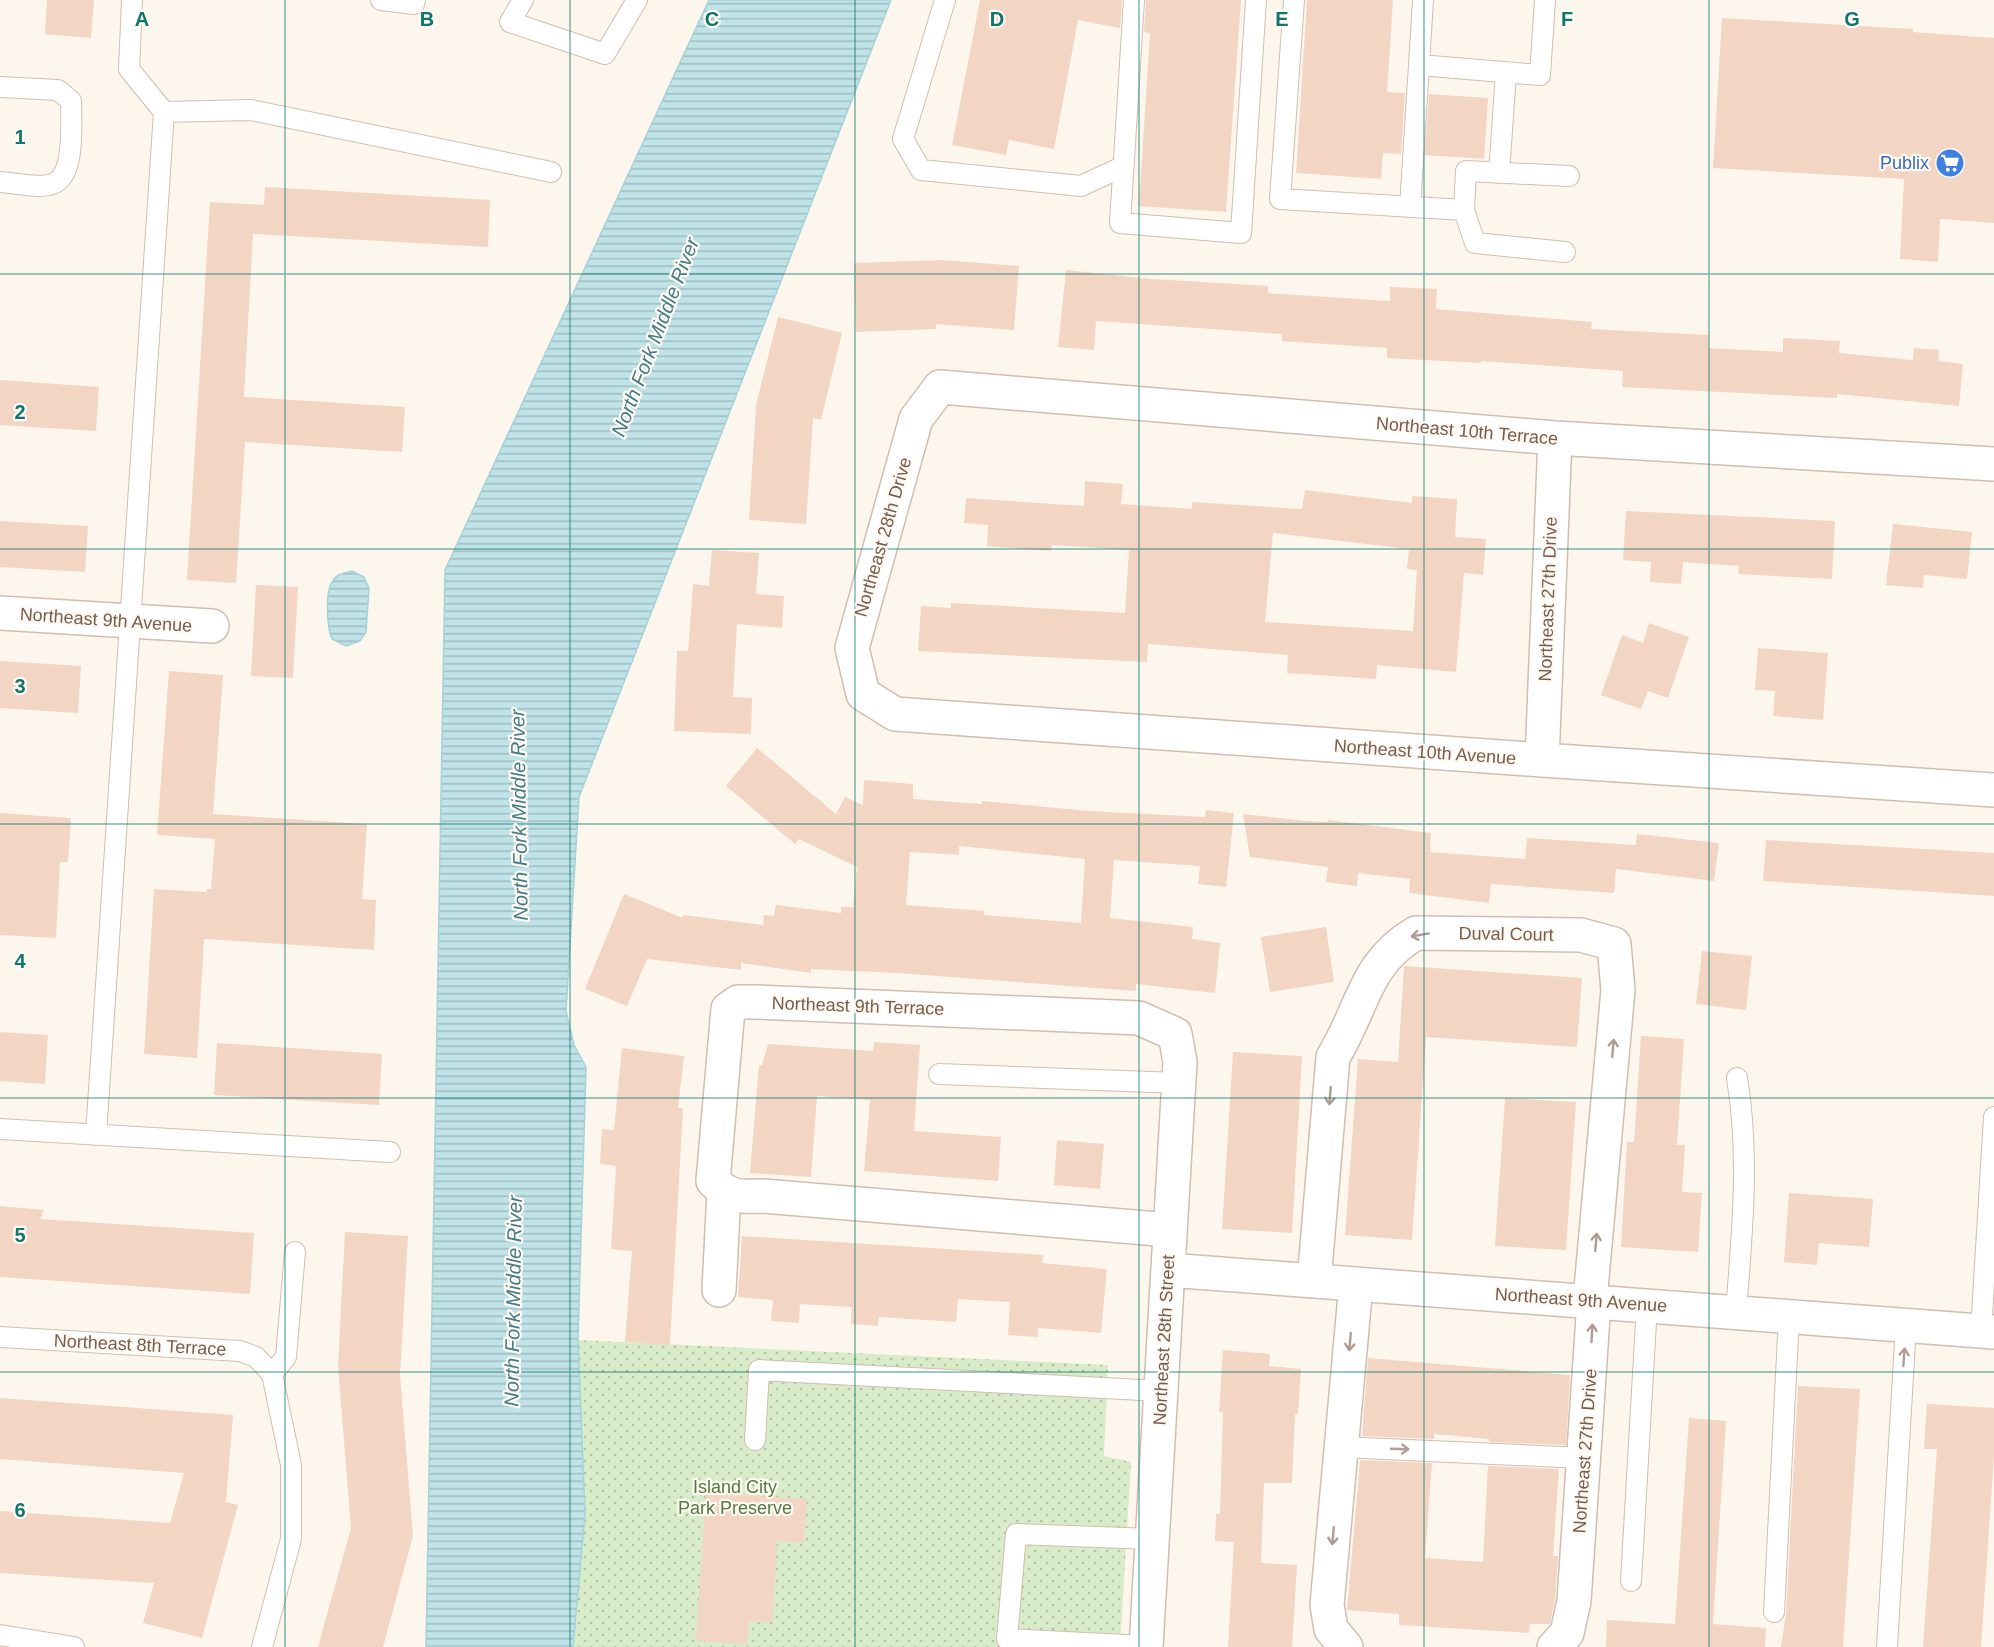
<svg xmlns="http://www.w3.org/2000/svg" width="1994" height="1647" font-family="Helvetica,sans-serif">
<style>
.park{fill:url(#park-dots)}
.water{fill:url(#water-rules);stroke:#a5d3da;stroke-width:1.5}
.building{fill:#f3d5c3;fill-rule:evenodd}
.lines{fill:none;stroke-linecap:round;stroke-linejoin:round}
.lane-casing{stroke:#d1beb0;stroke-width:22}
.street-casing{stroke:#d1beb0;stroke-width:36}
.lane{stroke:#fff;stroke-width:20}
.street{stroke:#fff;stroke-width:33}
.oneway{stroke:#af9d94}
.grid{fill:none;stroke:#0f766e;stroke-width:1.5;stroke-opacity:0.55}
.labels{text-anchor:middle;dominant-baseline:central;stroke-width:4.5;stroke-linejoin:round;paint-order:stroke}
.shop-label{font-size:18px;fill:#366cbe;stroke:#fffaf3;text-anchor:end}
.street-label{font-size:18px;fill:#7a5c4d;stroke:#fffaf3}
.park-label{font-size:18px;fill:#537a41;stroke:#fffaf3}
.water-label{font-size:20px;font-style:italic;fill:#437c86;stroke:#fffaf3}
.grid-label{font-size:20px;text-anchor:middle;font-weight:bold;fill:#0f766e;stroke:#fffaf3;stroke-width:4.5;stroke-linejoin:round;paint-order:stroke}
</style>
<defs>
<pattern id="park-dots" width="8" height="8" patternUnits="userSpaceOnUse" patternTransform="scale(1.5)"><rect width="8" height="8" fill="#d8ecc9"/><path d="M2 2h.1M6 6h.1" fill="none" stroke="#b4c2a5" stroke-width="1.8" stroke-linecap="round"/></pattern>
<pattern id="water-rules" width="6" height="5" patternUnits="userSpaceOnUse" patternTransform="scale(1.5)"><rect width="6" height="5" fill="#bfe3e8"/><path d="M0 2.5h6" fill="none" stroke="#a0bbbe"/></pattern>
</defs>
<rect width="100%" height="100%" fill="#fdf6ec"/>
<path class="park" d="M 578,1340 L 1108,1365 L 1104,1456 L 1131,1462 L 1120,1647 L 573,1647 L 585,1514 Z"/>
<path class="water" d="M 709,0 L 891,0 L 579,797 L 566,1011 L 574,1045 L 586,1067 L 578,1340 L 585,1514 L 573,1647 L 426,1647 L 445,570 Z
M 352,571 L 364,577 L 369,588 L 366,632 L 360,641 L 346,646 L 332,639 C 327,628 325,593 332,582 C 336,574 344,573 352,571 Z"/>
<path class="building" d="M 47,0 L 94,0 L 91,38 L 45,34 Z
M 980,0 L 1122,0 L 1120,28 L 1078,20 L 1054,149 L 1009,140 L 1006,155 L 952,145 Z
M 1146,0 L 1241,0 L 1226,212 L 1139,206 L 1150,33 L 1144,32 Z
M 1307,0 L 1393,0 L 1387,92 L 1405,93 L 1401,154 L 1383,153 L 1381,179 L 1296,173 Z
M 1722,18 L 1913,29 L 1913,32 L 1994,38 L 1994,223 L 1940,219 L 1938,262 L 1900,259 L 1904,179 L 1713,168 Z
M 1429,94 L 1488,98 L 1484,159 L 1425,155 Z
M 265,187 L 490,200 L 488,247 L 253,234 L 244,397 L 405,407 L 402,452 L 245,442 L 236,583 L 187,580 L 210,202 L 264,205 Z
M 943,260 L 1019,266 L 1014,330 L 936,324 L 936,329 L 856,332 L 854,263 Z
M 1066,270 L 1152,279 L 1268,286 L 1268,293 L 1390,301 L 1390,287 L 1437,289 L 1436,309 L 1592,322 L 1591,329 L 1709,335 L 1708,348 L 1783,352 L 1783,338 L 1840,341 L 1839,353 L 1913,360 L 1914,348 L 1939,350 L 1938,361 L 1963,364 L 1959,406 L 1837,394 L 1837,398 L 1622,387 L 1623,371 L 1481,361 L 1481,363 L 1387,358 L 1387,348 L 1282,341 L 1282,334 L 1096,321 L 1094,350 L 1058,347 Z
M 778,317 L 842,333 L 821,420 L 813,418 L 806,524 L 749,520 L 756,405 Z
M 0,380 L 99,387 L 96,431 L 0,425 Z
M 1085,481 L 1123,484 L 1121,504 L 1192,509 L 1192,502 L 1302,509 L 1305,490 L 1412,503 L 1412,496 L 1457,499 L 1455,537 L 1486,539 L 1483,575 L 1464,573 L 1456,672 L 1377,665 L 1376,679 L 1287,673 L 1288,655 L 1148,644 L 1147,662 L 918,651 L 921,606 L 951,608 L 951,603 L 1125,613 L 1129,550 L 1052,545 L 1051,551 L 987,546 L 988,525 L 964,523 L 966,498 L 1084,506 ZM 1273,533 L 1409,549 L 1407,569 L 1417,570 L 1413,631 L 1265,622 Z
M 1626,511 L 1835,521 L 1832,579 L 1738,574 L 1739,566 L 1683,562 L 1681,584 L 1650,582 L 1651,562 L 1623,560 Z
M 0,521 L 88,526 L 85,572 L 0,567 Z
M 1893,524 L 1972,532 L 1967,579 L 1924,575 L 1923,588 L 1886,585 Z
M 712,550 L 759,553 L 756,594 L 784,596 L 782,628 L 737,624 L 733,697 L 752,698 L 751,734 L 674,731 L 677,651 L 688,651 L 693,584 L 709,586 Z
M 256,585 L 298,587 L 293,678 L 251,676 Z
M 1649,623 L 1689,637 L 1668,698 L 1648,691 L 1641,709 L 1601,695 L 1622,635 L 1643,643 Z
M 1758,648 L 1828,653 L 1823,720 L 1773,716 L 1775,691 L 1755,690 Z
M 0,661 L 81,666 L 78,713 L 0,708 Z
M 169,671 L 223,675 L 213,814 L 367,824 L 362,899 L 376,900 L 374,950 L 204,939 L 197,1058 L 144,1054 L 154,889 L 206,892 L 207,889 L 211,889 L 215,839 L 157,835 Z
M 757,748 L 836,814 L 845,797 L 863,805 L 864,780 L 913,784 L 913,799 L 982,804 L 982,801 L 1089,811 L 1205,817 L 1206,810 L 1234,813 L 1226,887 L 1198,884 L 1200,866 L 1114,860 L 1110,918 L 1193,927 L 1192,939 L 1220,943 L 1215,993 L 1136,984 L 1136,991 L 897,973 L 811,969 L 811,973 L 741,963 L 741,970 L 647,959 L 627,1006 L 585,989 L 624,894 L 683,918 L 683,915 L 763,925 L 764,915 L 774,916 L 776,905 L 841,913 L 841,907 L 853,907 L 857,867 L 799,839 L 795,844 L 726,786 ZM 959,846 L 1085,859 L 1081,923 L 984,915 L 984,911 L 906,905 L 910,852 L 959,855 Z
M 0,813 L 71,818 L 68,862 L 60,862 L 56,938 L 0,935 Z
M 1243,814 L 1307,821 L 1328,822 L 1328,820 L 1431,833 L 1430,852 L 1525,859 L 1527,838 L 1636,845 L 1637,834 L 1719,843 L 1714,881 L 1616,869 L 1614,893 L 1491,884 L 1489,903 L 1409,893 L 1410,879 L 1358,873 L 1357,886 L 1326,882 L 1328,867 L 1250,857 Z
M 1766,840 L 1994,853 L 1994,896 L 1763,881 Z
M 1326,927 L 1334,982 L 1270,992 L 1261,937 Z
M 1702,951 L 1752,956 L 1746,1010 L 1696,1004 Z
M 1404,966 L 1582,978 L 1577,1047 L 1426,1037 L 1412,1240 L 1345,1235 L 1358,1059 L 1398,1062 Z
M 0,1032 L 48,1035 L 45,1084 L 0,1081 Z
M 1641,1036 L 1684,1039 L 1677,1145 L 1685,1145 L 1682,1192 L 1702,1193 L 1698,1252 L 1621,1247 L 1627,1142 L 1634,1142 Z
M 874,1042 L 920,1045 L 914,1131 L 1001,1137 L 998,1181 L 864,1171 L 870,1100 L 817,1096 L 811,1177 L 750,1173 L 759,1065 L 762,1065 L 768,1044 L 873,1051 Z
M 217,1043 L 382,1054 L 379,1105 L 214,1095 Z
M 622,1048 L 684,1056 L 678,1108 L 683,1108 L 670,1345 L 625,1342 L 632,1251 L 611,1249 L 616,1166 L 600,1164 L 602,1129 L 614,1130 Z
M 1233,1052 L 1302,1056 L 1292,1233 L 1222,1229 Z
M 1505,1098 L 1576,1102 L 1566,1250 L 1495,1246 Z
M 1057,1140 L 1104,1144 L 1100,1189 L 1054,1185 Z
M 1789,1193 L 1873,1199 L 1869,1247 L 1819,1243 L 1817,1265 L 1784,1262 Z
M 0,1206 L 44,1210 L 40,1219 L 254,1233 L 250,1294 L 0,1277 Z
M 345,1232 L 408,1236 L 400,1374 L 413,1536 L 383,1647 L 318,1647 L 351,1528 L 338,1366 Z
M 742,1236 L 1043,1255 L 1042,1263 L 1107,1269 L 1101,1333 L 1038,1328 L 1038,1337 L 1008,1335 L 1010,1302 L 958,1299 L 956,1322 L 879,1317 L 878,1326 L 851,1324 L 852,1307 L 800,1304 L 799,1323 L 771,1321 L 773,1300 L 738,1297 Z
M 1223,1350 L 1270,1354 L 1269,1366 L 1301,1369 L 1298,1414 L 1295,1414 L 1292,1483 L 1264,1483 L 1261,1563 L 1297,1565 L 1292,1647 L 1228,1647 L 1234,1542 L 1215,1541 L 1216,1514 L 1220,1514 L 1223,1412 L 1219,1412 Z
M 1368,1358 L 1570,1375 L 1566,1445 L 1489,1442 L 1489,1439 L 1434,1434 L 1434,1439 L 1362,1436 Z
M 1798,1386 L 1860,1389 L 1843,1647 L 1781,1647 L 1786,1613 Z
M 0,1398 L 233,1415 L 226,1502 L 238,1505 L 202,1638 L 143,1623 L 154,1583 L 0,1573 L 0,1511 L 170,1523 L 184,1473 L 0,1459 Z
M 1927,1404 L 1994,1408 L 1994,1456 L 1981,1647 L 1923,1647 L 1937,1449 L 1924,1449 Z
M 1689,1418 L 1726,1421 L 1713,1624 L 1766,1628 L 1765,1647 L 1606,1647 L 1607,1620 L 1675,1624 Z
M 1360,1460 L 1432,1463 L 1425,1558 L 1483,1562 L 1488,1466 L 1559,1469 L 1553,1556 L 1558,1556 L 1555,1598 L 1550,1624 L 1530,1624 L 1529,1633 L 1399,1625 L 1399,1614 L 1347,1610 Z
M 706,1492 L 807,1499 L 804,1543 L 777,1541 L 772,1622 L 749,1621 L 747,1644 L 696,1641 Z"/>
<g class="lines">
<g class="lane-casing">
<path id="lane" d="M 381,0 L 414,4 L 415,0
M 523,0 L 510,22 L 605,54 L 637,0
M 945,0 L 903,139 L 921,170 L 1081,186 L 1122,167
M 1134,0 L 1120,223 L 1241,233 L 1256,0
M 1294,0 L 1280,199 L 1464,210 L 1466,171 L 1569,176
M 1423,0 L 1419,65 L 1540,75 L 1545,0
M 0,87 L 58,90 L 71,101 C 71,122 76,177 52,184 C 38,189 15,183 0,182
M 164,112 L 251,110 L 551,172
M 1499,173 L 1506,73
M 1410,207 L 1419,65
M 1464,210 L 1475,243 L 1565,252
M 939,1074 L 1179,1083
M 0,1129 L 390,1152
M 96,1135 L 164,112 L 129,69 L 132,0
M 1736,1312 C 1742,1234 1750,1156 1737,1078
M 1981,1331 L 1994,1117
M 0,1337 L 240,1351 L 256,1357 L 272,1374 L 291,1465 L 291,1539 L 262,1647
M 272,1374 L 286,1357 L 295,1252
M 755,1440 L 759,1370 L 1161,1391
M 1341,1447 L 1584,1458
M 1631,1581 L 1647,1305
M 1774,1612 L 1789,1316
M 0,1635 L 74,1647
M 1146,1646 L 1007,1639 L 1016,1534 L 1152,1539
M 1887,1647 L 1906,1325"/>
</g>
<g class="street-casing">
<path id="street" d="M 1994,464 L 1555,438 L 940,387 L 916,419 L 852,648 L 863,694 L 895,714 L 1542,760 L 1994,790
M 0,613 L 212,626
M 1542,760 L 1555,438
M 1168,1270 L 1994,1332
M 1314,1281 L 1333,1057 C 1363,1009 1364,963 1416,933 L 1581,935 L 1614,944 L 1618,990 L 1590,1300
M 719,1290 L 724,1192
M 1146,1647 L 1180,1062 L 1175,1034 L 1139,1018 L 757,1002 L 738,1002 L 728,1009 L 713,1181 C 730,1198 740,1197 763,1196 L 1170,1230
M 1346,1647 L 1331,1629 L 1327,1605 L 1356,1284
M 1554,1647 L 1567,1633 L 1574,1601 L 1594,1301"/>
</g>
<use href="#lane" class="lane"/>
<use href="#street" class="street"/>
</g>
<defs><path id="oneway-shaft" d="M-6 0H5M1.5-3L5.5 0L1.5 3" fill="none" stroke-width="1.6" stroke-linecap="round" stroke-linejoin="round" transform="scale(1.5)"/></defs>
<g class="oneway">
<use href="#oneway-shaft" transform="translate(1420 935) rotate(170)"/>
<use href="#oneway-shaft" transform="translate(1613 1048) rotate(-85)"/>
<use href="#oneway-shaft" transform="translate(1330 1096) rotate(95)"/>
<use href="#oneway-shaft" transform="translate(1596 1242) rotate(-85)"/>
<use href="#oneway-shaft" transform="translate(1592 1333) rotate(-87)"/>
<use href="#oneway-shaft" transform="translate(1350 1342) rotate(95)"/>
<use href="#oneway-shaft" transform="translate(1904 1357) rotate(-86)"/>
<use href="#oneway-shaft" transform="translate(1400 1449) rotate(2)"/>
<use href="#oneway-shaft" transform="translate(1333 1536) rotate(95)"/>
</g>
<path class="grid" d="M 285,0 L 285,1647M 570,0 L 570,1647M 855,0 L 855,1647M 1139,0 L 1139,1647M 1424,0 L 1424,1647M 1709,0 L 1709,1647M 0,274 L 1994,274M 0,549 L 1994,549M 0,824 L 1994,824M 0,1098 L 1994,1098M 0,1372 L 1994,1372"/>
<defs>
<g id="supermarket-disc" transform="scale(1.5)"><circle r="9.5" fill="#3f7fe0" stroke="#fffaf3"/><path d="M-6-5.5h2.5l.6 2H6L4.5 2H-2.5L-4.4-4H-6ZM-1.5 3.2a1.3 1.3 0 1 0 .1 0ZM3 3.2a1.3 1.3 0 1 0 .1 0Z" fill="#fff"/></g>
</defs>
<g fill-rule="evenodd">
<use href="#supermarket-disc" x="1950" y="163"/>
</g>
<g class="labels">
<g class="shop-label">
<text x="1929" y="163">Publix</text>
</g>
<g class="street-label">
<text transform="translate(1467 431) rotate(5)">Northeast 10th Terrace</text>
<text transform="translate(883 537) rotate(-74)">Northeast 28th Drive</text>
<text transform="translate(1548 599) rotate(-88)">Northeast 27th Drive</text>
<text transform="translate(106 620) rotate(4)">Northeast 9th Avenue</text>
<text transform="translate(1425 752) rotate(4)">Northeast 10th Avenue</text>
<text transform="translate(1506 934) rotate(1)">Duval Court</text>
<text transform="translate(858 1006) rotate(2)">Northeast 9th Terrace</text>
<text transform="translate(1581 1300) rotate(4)">Northeast 9th Avenue</text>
<text transform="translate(1164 1340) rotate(-87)">Northeast 28th Street</text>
<text transform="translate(140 1345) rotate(3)">Northeast 8th Terrace</text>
<text transform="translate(1585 1451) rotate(-86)">Northeast 27th Drive</text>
</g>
<g class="park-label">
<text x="735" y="1487">Island City<tspan x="735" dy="21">Park Preserve</tspan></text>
</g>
<g class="water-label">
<text transform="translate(655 337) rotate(-69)">North Fork Middle River</text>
<text transform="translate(519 815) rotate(-91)">North Fork Middle River</text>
<text transform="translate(513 1301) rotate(-89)">North Fork Middle River</text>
</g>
</g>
<g class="grid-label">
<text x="142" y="26">A</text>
<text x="427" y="26">B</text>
<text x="712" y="26">C</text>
<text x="997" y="26">D</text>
<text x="1282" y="26">E</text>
<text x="1567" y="26">F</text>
<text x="1852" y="26">G</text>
<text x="20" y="144">1</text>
<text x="20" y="419">2</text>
<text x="20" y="693">3</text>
<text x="20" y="968">4</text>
<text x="20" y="1242">5</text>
<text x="20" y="1517">6</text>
</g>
</svg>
